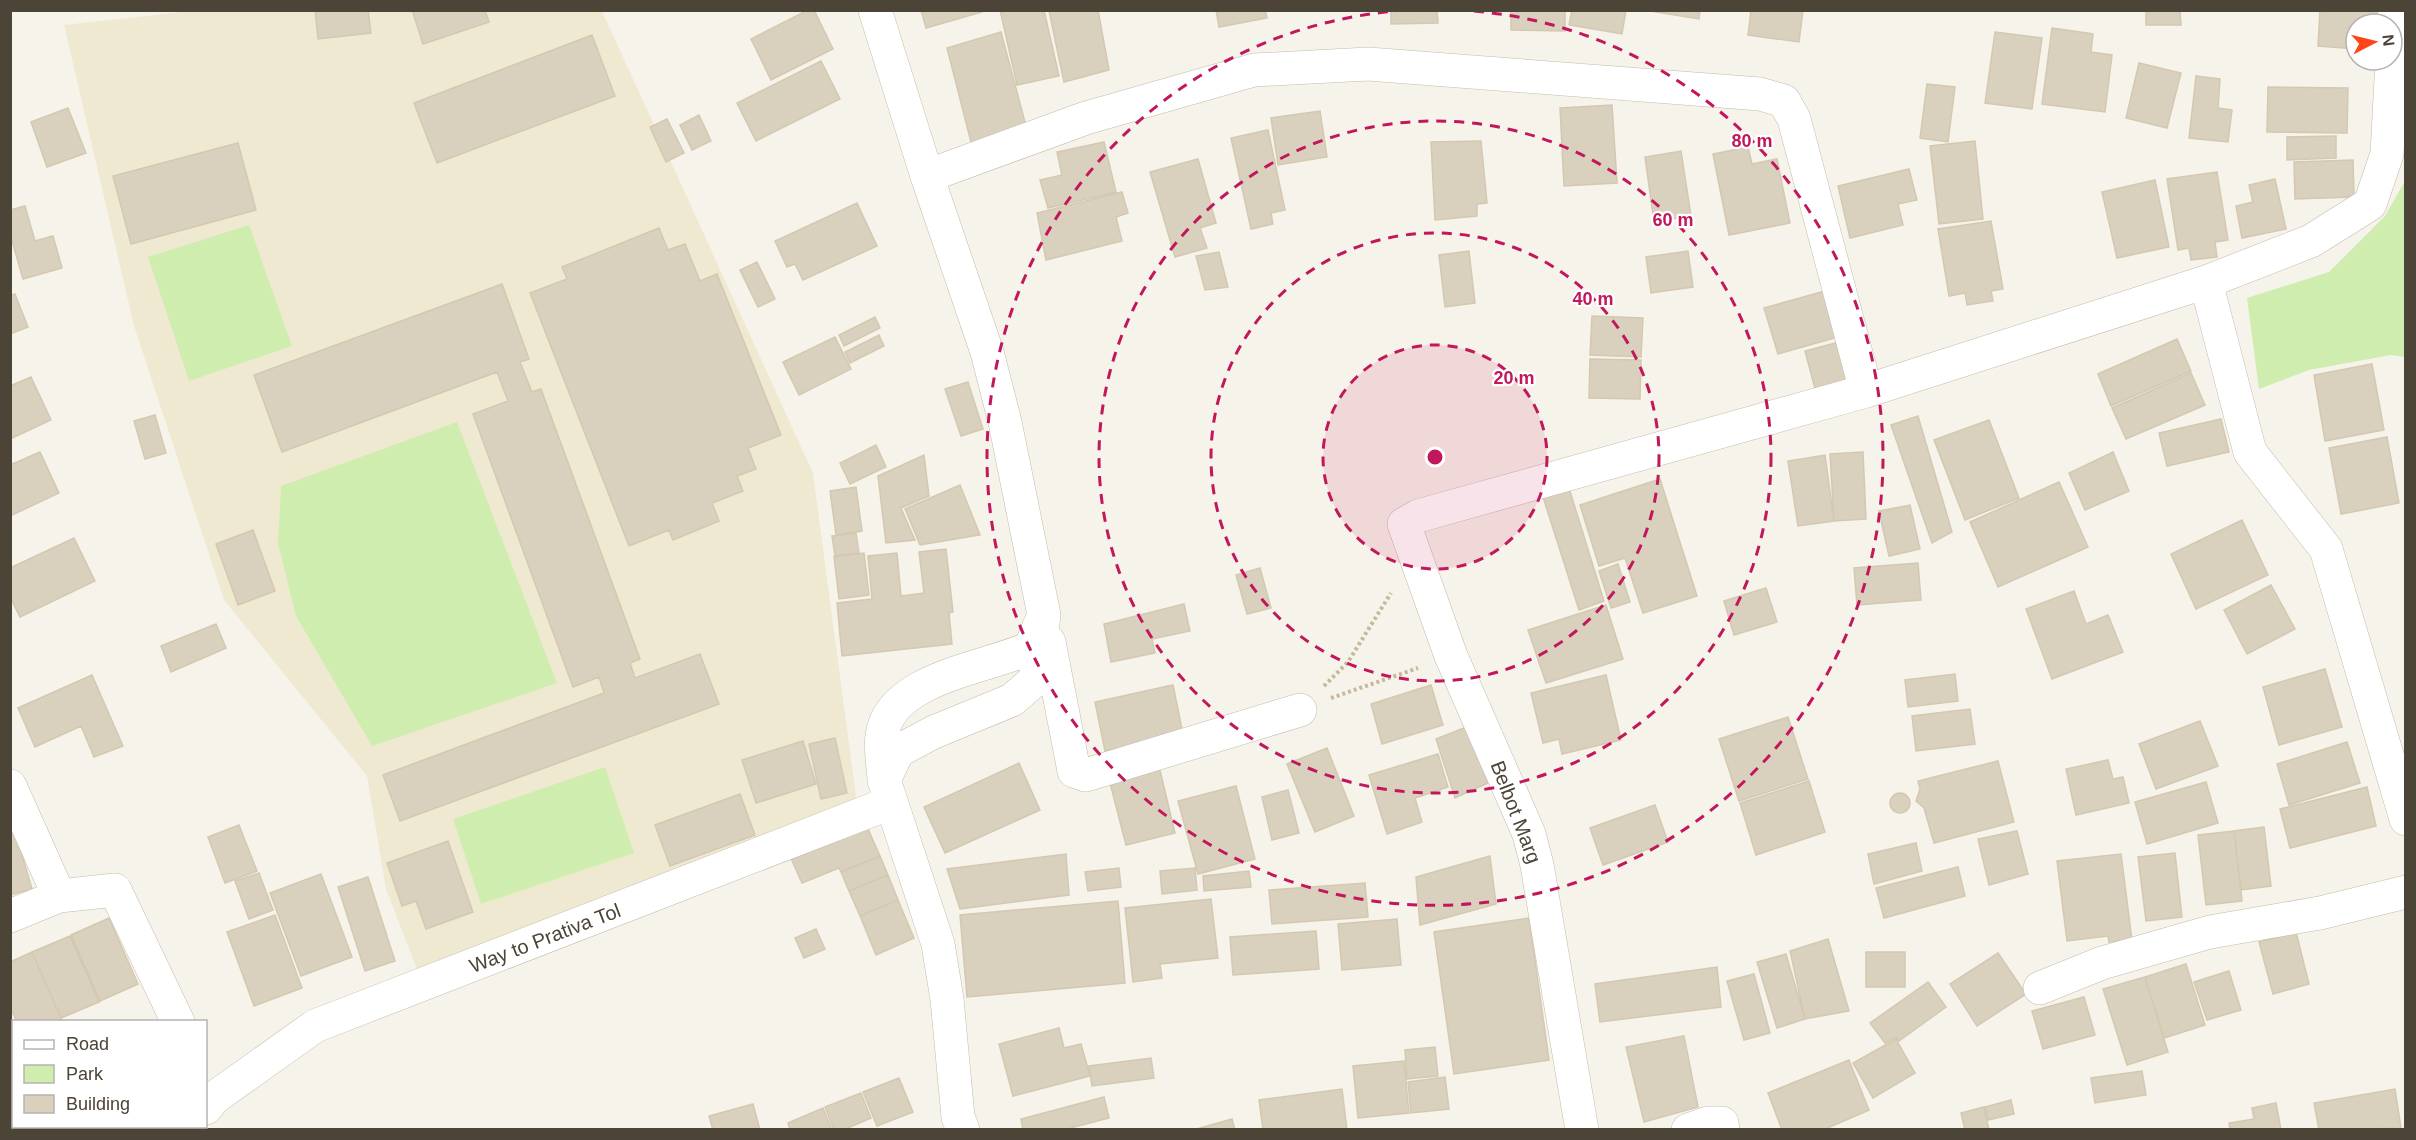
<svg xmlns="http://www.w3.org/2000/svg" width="2416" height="1140" font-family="Helvetica,sans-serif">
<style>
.education{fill:#f0e9d2}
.green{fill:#ceedaf}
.building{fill:#d9d0be;stroke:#d4c8b0;stroke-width:1.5}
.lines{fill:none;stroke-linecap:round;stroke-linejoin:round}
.minor-casing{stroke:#c3bcab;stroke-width:34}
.path{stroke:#c6b99b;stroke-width:4;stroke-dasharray:3 3;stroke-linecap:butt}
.minor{stroke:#fff;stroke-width:33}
.ring{fill:none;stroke:#c2185b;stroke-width:3;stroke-dasharray:10 8}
.labels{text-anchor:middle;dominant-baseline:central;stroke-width:4.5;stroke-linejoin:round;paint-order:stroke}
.street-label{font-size:20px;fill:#4b4437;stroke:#fff}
.centre{fill:#c2185b;stroke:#fff;stroke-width:3}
.ring-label{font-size:18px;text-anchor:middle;font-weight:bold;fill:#c2185b;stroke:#fff;stroke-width:4.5;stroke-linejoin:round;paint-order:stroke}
</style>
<rect width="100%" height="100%" fill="#f6f3ea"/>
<path class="education" d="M 200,10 L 602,11 L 813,473 L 857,804 L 419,975 L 386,889 L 367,776 L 224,600 L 134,326 L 64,25 Z"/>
<path class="green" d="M 2405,181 L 2405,357 L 2391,355 L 2309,370 L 2259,389 L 2247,298 L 2329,272 L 2385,216 Z
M 249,225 L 292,346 L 189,381 L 148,257 Z
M 457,422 L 557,683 L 372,746 L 296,616 L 278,543 L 281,486 Z
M 605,767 L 634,853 L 481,904 L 453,819 Z"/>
<path class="building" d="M 315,10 L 368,10 L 371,33 L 318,39 Z
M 412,10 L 485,10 L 489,22 L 423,44 Z
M 808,10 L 814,10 L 833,49 L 771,80 L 751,39 Z
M 921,10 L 982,10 L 982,12 L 926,28 Z
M 1000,10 L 1044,10 L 1059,76 L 1017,85 Z
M 1098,10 L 1109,70 L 1064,82 L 1049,11 Z
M 1216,10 L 1265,10 L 1267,18 L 1219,27 Z
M 1391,10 L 1437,10 L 1438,23 L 1391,24 Z
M 1511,10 L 1565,10 L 1565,31 L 1511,30 Z
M 1572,10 L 1626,10 L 1622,34 L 1569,25 Z
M 1644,10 L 1700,10 L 1699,19 Z
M 1751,10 L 1803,10 L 1799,42 L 1748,35 Z
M 2146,10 L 2180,10 L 2181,25 L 2146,25 Z
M 2320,10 L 2381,10 L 2380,24 L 2356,24 L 2356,49 L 2318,46 Z
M 2052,28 L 2093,34 L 2091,52 L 2112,55 L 2105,112 L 2042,104 Z
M 1001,32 L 1026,126 L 972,146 L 947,48 Z
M 1995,32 L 2042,38 L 2032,109 L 1985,103 Z
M 592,35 L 615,96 L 437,163 L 414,103 Z
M 821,61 L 840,99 L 756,141 L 737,103 Z
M 2139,63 L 2181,73 L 2167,128 L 2126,118 Z
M 2196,76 L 2220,79 L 2218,108 L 2232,110 L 2228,142 L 2189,138 Z
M 1927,84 L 1955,87 L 1948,142 L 1920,138 Z
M 2268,87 L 2348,88 L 2347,133 L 2267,132 Z
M 1612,105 L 1617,183 L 1564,186 L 1560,108 Z
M 68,108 L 86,153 L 47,167 L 31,122 Z
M 1320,111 L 1327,157 L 1278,165 L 1271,118 Z
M 699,115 L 711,141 L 692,150 L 680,125 Z
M 667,119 L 684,153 L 666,162 L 650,127 Z
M 1268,130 L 1285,210 L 1271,213 L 1273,224 L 1251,229 L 1231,138 Z
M 2336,136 L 2336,158 L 2287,160 L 2287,137 Z
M 1481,141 L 1487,203 L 1477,204 L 1477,216 L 1435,220 L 1431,142 Z
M 1975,141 L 1983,219 L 1939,224 L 1930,146 Z
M 1104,142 L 1116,192 L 1048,208 L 1040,180 L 1062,175 L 1057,152 Z
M 238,143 L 256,210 L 131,244 L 113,176 Z
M 1748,147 L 1752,164 L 1777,159 L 1790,223 L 1729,235 L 1713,154 Z
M 1681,151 L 1691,216 L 1654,222 L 1645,157 Z
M 1198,159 L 1216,223 L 1200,228 L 1207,248 L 1175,257 L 1150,172 Z
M 2353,160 L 2354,197 L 2295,199 L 2294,162 Z
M 1909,169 L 1917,200 L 1898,204 L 1903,225 L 1850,238 L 1838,186 Z
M 2217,172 L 2228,240 L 2215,242 L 2217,257 L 2191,260 L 2189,248 L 2178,250 L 2167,179 Z
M 2275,179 L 2286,229 L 2242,238 L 2236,206 L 2253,202 L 2249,185 Z
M 2155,180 L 2169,247 L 2117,258 L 2102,192 Z
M 1122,192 L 1128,213 L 1116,217 L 1122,241 L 1046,260 L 1037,213 Z
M 857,203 L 877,246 L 803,280 L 795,264 L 787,267 L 775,241 Z
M 25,206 L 35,241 L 53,236 L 62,268 L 23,279 L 10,234 L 10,210 Z
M 1991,221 L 2003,289 L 1991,291 L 1993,301 L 1967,305 L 1965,293 L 1949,296 L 1938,229 Z
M 659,228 L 668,250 L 685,244 L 700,281 L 717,274 L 781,435 L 748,448 L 756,469 L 737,476 L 743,491 L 712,503 L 719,521 L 673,540 L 669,530 L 629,546 L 530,293 L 567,279 L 562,267 Z
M 1469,251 L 1475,303 L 1445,307 L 1439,255 Z
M 1688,251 L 1693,287 L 1651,293 L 1646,257 Z
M 1219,252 L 1228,287 L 1205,290 L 1196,256 Z
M 757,262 L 775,299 L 758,307 L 740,270 Z
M 502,284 L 529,359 L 520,362 L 532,392 L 541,389 L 640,659 L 630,663 L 635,678 L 700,654 L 719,704 L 400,821 L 383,775 L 604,693 L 599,677 L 573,687 L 473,414 L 508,401 L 497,372 L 282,452 L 254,375 Z
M 1825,291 L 1838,337 L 1778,354 L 1764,308 Z
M 15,294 L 28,327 L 10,334 L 10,295 Z
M 1592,316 L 1643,318 L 1641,357 L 1590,355 Z
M 875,317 L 880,328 L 844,346 L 839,335 Z
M 879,335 L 884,346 L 850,363 L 845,352 Z
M 835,337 L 851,369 L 799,395 L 783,362 Z
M 2177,339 L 2191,371 L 2111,406 L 2098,374 Z
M 1847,340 L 1858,385 L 1817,396 L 1805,351 Z
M 1590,359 L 1641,360 L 1640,399 L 1589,398 Z
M 2372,364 L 2384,430 L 2325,441 L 2314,375 Z
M 2191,373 L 2205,405 L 2126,439 L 2112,408 Z
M 31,377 L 51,420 L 10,439 L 10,386 Z
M 968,382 L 983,429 L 961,436 L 945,389 Z
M 155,415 L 166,453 L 145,459 L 134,421 Z
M 1918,416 L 1952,532 L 1932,543 L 1891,425 Z
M 2221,419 L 2229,452 L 2167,466 L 2159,433 Z
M 1989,420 L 2019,498 L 1965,520 L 1934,440 Z
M 2387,437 L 2399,503 L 2341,514 L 2329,448 Z
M 876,445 L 886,467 L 850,484 L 840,463 Z
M 40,452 L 59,493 L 10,516 L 10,465 Z
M 1863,452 L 1866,519 L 1834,521 L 1830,454 Z
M 2113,452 L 2129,491 L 2085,510 L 2069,473 Z
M 924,455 L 929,496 L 901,508 L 915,540 L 886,543 L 878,476 Z
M 1825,455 L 1834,521 L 1798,526 L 1788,461 Z
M 1660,479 L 1697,596 L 1643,613 L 1625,558 L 1599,566 L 1580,505 Z
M 2059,482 L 2088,547 L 1998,587 L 1970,522 Z
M 960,485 L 980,535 L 920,545 L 905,509 Z
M 856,487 L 862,531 L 836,535 L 830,491 Z
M 1569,488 L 1604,601 L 1579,610 L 1543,497 Z
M 1910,505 L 1920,549 L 1889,556 L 1879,511 Z
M 2242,520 L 2268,575 L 2196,609 L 2171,554 Z
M 253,530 L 275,591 L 238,605 L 216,544 Z
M 856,533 L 859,553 L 835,556 L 832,536 Z
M 74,538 L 95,581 L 20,617 L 10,597 L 10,568 Z
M 946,549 L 953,612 L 949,613 L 952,644 L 842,656 L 837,603 L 872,599 L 868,556 L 897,553 L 901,596 L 924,593 L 919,552 Z
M 864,553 L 869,595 L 839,599 L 834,557 Z
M 1918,563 L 1921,600 L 1857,605 L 1854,568 Z
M 1618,564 L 1630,602 L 1611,608 L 1599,571 Z
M 1260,568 L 1271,608 L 1247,614 L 1236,575 Z
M 2271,585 L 2295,629 L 2247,654 L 2224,610 Z
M 1766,588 L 1777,622 L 1734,635 L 1724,601 Z
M 2074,591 L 2086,624 L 2108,615 L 2123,652 L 2052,679 L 2026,609 Z
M 1184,604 L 1190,631 L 1152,639 L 1155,653 L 1111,662 L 1104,624 Z
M 1606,605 L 1623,659 L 1546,683 L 1528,630 Z
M 216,624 L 226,648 L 171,672 L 161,646 Z
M 2325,669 L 2342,727 L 2279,745 L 2263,687 Z
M 1955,674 L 1958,701 L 1908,707 L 1905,680 Z
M 92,675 L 123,746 L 94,757 L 81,726 L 35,747 L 18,708 Z
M 1606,675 L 1621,740 L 1562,754 L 1559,739 L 1543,743 L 1531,693 Z
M 1173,685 L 1183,734 L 1105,751 L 1095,702 Z
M 1431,685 L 1443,725 L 1382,744 L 1371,704 Z
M 1970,709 L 1975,744 L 1916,751 L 1912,716 Z
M 1788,717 L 1808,779 L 1739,801 L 1719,739 Z
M 2200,721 L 2218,766 L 2156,789 L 2139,744 Z
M 1469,726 L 1488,783 L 1455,798 L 1436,739 Z
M 835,738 L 847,793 L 821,799 L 809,744 Z
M 803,741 L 816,784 L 756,803 L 742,760 Z
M 2347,742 L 2360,783 L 2289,805 L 2277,764 Z
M 1327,748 L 1354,816 L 1315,832 L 1287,764 Z
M 1438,754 L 1448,787 L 1415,798 L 1422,822 L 1387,834 L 1369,775 Z
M 2108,760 L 2113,779 L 2123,777 L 2129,803 L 2076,815 L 2066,769 Z
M 1998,761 L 2014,822 L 1934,843 L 1924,808 L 1916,801 L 1920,789 L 1918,781 Z
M 1158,762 L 1175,833 L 1126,845 L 1108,775 Z
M 1019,763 L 1040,810 L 945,853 L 924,807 Z
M 1809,781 L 1825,832 L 1756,855 L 1740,803 Z
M 2206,782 L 2218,823 L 2147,844 L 2135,802 Z
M 1236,786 L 1255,859 L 1198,874 L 1178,801 Z
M 2367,787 L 2376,826 L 2290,848 L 2280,809 Z
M 1288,790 L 1299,833 L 1272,840 L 1262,797 Z
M1890 803a10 10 0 1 1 20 0a10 10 0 1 1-20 0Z
M 740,794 L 755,835 L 670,866 L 655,825 Z
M 1655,805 L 1668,842 L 1603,865 L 1590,828 Z
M 865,822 L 880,856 L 841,872 L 839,868 L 802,883 L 789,854 Z
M 239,825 L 257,871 L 225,883 L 208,837 Z
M 2264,827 L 2271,886 L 2241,890 L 2234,831 Z
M 15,831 L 32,889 L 10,895 L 10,833 Z
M 2017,831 L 2028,874 L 1989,885 L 1978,839 Z
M 2234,831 L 2242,901 L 2206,905 L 2198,835 Z
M 448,841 L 473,912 L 426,929 L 416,901 L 402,906 L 387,863 Z
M 1916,843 L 1922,871 L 1874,884 L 1868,854 Z
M 2175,853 L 2182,917 L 2146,921 L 2138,857 Z
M 1066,854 L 1069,895 L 960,909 L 947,869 Z
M 2121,854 L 2132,940 L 2109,942 L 2108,936 L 2067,941 L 2057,861 Z
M 880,856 L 888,875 L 849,891 L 841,872 Z
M 1490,856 L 1496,904 L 1420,925 L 1416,877 Z
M 1958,867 L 1965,896 L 1884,918 L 1876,888 Z
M 1119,868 L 1121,887 L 1088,891 L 1085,872 Z
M 1195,868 L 1197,890 L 1162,894 L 1160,871 Z
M 1249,871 L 1251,887 L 1204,891 L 1203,876 Z
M 259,873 L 273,910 L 249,919 L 235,881 Z
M 321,874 L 352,957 L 301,976 L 270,893 Z
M 888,875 L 898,900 L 860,916 L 849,891 Z
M 368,877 L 395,961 L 365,971 L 338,887 Z
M 1365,883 L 1368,917 L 1272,924 L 1269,890 Z
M 1211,899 L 1218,958 L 1160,964 L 1162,978 L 1133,982 L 1125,908 Z
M 898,900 L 914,938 L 876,955 L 860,916 Z
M 1118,901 L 1125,983 L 967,997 L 960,915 Z
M 275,915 L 302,988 L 254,1006 L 227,932 Z
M 109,918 L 138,984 L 100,1001 L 71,935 Z
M 1529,918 L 1549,1060 L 1454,1074 L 1434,932 Z
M 1397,919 L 1401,965 L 1342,970 L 1338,924 Z
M 816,929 L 825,949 L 804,958 L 795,938 Z
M 1316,931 L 1319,969 L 1233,975 L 1230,937 Z
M 2296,932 L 2309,984 L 2273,994 L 2259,942 Z
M 70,936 L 99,1002 L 61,1018 L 32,952 Z
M 1828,939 L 1849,1011 L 1805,1019 L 1790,951 Z
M 32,952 L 61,1018 L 62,1022 L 17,1022 L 10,1007 L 10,962 Z
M 1866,952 L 1905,952 L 1905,987 L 1866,987 Z
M 1998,953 L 2026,994 L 1977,1026 L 1950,984 Z
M 1786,954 L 1805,1019 L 1777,1028 L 1757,962 Z
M 2186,964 L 2205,1025 L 2164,1038 L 2145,977 Z
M 1717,967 L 1721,1007 L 1600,1022 L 1595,984 Z
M 2229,971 L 2241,1010 L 2207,1020 L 2194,982 Z
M 1754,974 L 1770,1033 L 1744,1040 L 1727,981 Z
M 2145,977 L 2168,1052 L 2127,1065 L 2103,989 Z
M 1928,982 L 1946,1007 L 1899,1041 L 1896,1037 L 1885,1043 L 1870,1023 Z
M 2084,997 L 2095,1035 L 2043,1049 L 2032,1011 Z
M 1059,1028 L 1064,1048 L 1081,1044 L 1090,1076 L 1013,1096 L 999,1044 Z
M 1684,1036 L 1698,1107 L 1644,1122 L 1626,1047 Z
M 1896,1039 L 1915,1073 L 1873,1098 L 1853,1063 Z
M 1435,1047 L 1438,1076 L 1407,1079 L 1405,1050 Z
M 1151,1058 L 1154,1078 L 1092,1086 L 1089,1066 Z
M 1849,1060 L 1869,1110 L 1823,1130 L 1782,1130 L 1768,1093 Z
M 1404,1061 L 1409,1113 L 1358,1118 L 1353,1066 Z
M 2142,1071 L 2146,1095 L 2095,1103 L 2091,1078 Z
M 1445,1077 L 1449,1109 L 1411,1113 L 1408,1082 Z
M 899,1078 L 913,1112 L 877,1126 L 863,1092 Z
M 1342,1089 L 1347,1130 L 1263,1130 L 1259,1100 Z
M 2395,1089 L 2401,1128 L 2319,1130 L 2314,1103 Z
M 861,1093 L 871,1118 L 843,1130 L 834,1130 L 825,1107 Z
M 1104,1097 L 1109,1118 L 1063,1130 L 1023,1130 L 1021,1119 Z
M 2011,1100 L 2014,1114 L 1988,1120 L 1985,1107 Z
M 10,1101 L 14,1108 L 14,1126 L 21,1126 L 22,1130 L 10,1130 Z
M 2276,1103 L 2281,1130 L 2230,1130 L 2229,1123 L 2254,1119 L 2252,1108 Z
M 753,1104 L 760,1130 L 713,1130 L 709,1116 Z
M 1984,1107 L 1989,1130 L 1965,1130 L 1961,1113 Z
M 823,1108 L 832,1130 L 790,1130 L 788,1123 Z
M 1232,1119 L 1235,1130 L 1193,1130 Z"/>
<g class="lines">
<g class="minor-casing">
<path id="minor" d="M 875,10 L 927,176 L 987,352 L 1005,422 L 1044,615 L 1035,680 L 1012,700 L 934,732 L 898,751 L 884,780 L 938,944 L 947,999 L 958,1117 L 963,1130
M 2392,59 L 2395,10
M 927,176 L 1086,118 L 1254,70 L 1368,64 L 1760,94 L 1784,101 L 1794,119 L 1866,391
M 2206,282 L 2250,452 L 2326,549 L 2406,819
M 1049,642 L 1074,771 L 1086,775 L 1300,710
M 884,778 C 883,765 880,749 882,736 C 889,678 986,668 1030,648 L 1041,622
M 10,786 L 59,896
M 10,916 L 59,896 L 115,890 L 178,1022
M 2040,988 L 2102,963 L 2210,932 L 2320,913 L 2406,892
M 206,1108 L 214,1098 L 315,1026 L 890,803
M 187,1130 L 190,1126
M 1582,1130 L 1537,865 L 1529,834 L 1451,656 L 1404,524 L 1418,516 L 1866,391 L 2206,282 L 2311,241 L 2370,204 L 2387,154 L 2392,60
M 1688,1130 L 1708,1123 L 1722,1123 L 1723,1130"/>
</g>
<path class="path" d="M 1324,686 L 1348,662 L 1391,593
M 1331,698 L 1418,668"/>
<use href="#minor" class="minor"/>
</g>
<circle cx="1435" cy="457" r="112" fill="#c2185b" fill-opacity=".12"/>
<g class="ring">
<circle cx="1435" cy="457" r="112"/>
<circle cx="1435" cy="457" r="224"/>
<circle cx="1435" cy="457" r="336"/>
<path d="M1474 11A448 448 0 1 1 1396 11"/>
</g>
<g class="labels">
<g class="street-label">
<text transform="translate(1516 812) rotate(69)">Belbot Marg</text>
<text transform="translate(545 938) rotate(-21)">Way to Prativa Tol</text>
</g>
</g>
<circle cx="1435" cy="457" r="9" class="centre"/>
<g class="ring-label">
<text x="1752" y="147">80 m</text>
<text x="1673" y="226">60 m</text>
<text x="1593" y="305">40 m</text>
<text x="1514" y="384">20 m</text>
</g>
<rect width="2416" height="1140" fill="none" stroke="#4b4437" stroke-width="24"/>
<rect x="12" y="1020" width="195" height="108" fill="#ffffff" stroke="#b7b4af" stroke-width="1.5"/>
<rect x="24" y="1040" width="30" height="9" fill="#ffffff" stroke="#b7b4af" stroke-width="1.5"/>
<text x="66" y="1050" font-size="18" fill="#4b4437">Road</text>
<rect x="24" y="1065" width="30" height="18" fill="#ceedaf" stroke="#b7b4af" stroke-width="1.5"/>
<text x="66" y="1080" font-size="18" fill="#4b4437">Park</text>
<rect x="24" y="1095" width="30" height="18" fill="#d9d0be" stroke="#b7b4af" stroke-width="1.5"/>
<text x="66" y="1110" font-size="18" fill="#4b4437">Building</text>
<g transform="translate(2374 42) rotate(83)"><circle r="28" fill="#ffffff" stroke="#b7b4af" stroke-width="1.5"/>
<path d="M0-4.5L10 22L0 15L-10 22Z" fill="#ff4618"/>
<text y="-9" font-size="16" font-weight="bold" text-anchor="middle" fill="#4b4437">N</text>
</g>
</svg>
